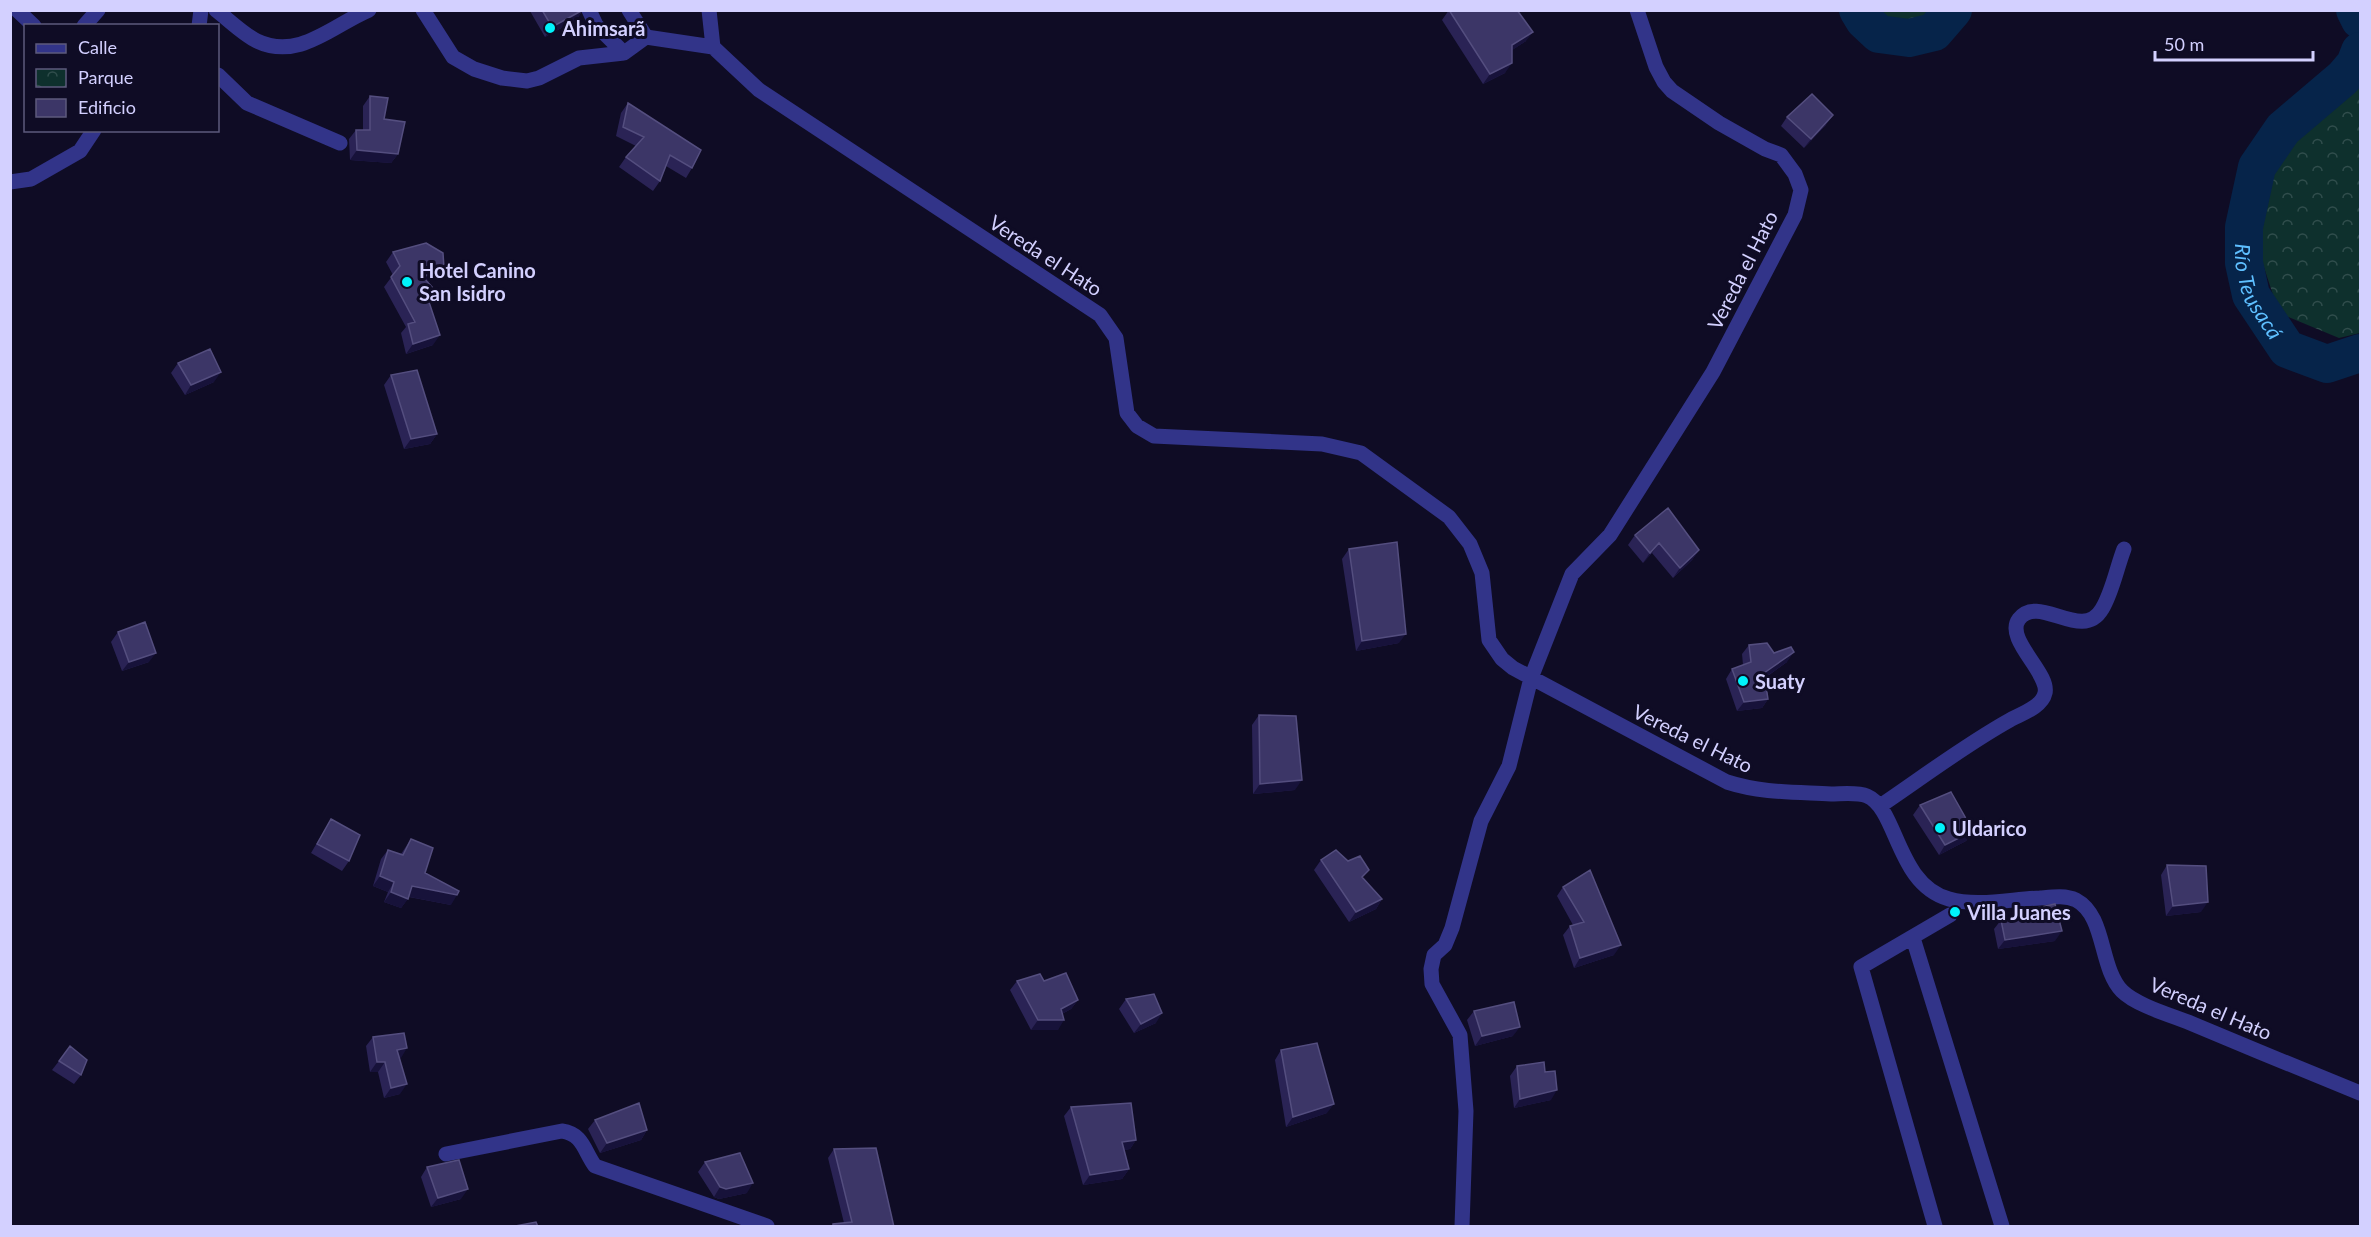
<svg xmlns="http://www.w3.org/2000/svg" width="2371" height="1237" font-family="Lato,sans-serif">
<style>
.park{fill:url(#park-crowns)}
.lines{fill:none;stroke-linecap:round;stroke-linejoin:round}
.river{stroke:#06244a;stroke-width:38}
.minor{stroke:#323489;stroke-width:15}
.wall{fill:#2a2355}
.shaded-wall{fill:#17123a}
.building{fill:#3c3667;stroke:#544e7f;stroke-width:1.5}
.poi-dot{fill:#00f3fb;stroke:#0f0c25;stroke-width:2}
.labels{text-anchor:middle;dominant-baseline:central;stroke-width:6;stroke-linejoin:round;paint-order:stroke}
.poi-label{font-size:20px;font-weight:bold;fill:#d3d0ff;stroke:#0f0c25;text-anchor:start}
.street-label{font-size:20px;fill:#d3d0ff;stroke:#0f0c25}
.water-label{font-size:21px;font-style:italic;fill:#5ebfff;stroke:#0f0c25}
</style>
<defs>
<pattern id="park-crowns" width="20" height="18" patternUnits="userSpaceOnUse" patternTransform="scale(1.5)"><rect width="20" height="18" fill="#0e302d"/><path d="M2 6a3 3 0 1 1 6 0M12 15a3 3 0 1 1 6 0" fill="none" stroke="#304d4c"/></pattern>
</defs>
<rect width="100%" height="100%" fill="#0f0c25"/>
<path class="park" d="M 1859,11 L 1945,11 L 1924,42 L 1894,51 Z
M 2360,76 L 2360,333 L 2339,338 L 2279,313 L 2254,237 L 2264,172 L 2320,113 Z"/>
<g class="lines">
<g class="river">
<path d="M 1858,10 L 1864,20 L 1879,34 L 1909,38 L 1934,32 L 1953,10"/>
<path d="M 2355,10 L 2360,20"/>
<path id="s1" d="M 2360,51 L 2355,64 L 2343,78 L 2283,129 L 2257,167 L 2244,227 L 2244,263 L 2251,295 L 2287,349 L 2327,364 L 2360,353"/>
</g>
<path class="minor" d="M 17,10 L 34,26
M 216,10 C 229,20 243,34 257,41 C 299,61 333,25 369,10
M 423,10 L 453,57 L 474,69 L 502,78 L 527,81 L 539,78 L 579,58 L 624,53 L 646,37 L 713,47 L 759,90 L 1100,315 L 1116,338 L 1127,413 L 1137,426 L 1154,436 L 1322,444 L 1361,453 L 1449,517 L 1470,544 L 1482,573 L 1489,640 L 1502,659 L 1513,668 L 1727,782 C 1761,793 1795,792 1831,794 C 1841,794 1858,792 1867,796 C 1898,809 1896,884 1949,899 C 1977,907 2011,899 2040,898 C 2052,897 2065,895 2076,900 C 2106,916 2099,967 2122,991 C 2136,1005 2170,1015 2188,1022 C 2245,1046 2303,1070 2360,1093
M 589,10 L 596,25 L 624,53
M 629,10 L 646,37
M 709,10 L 713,47
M 84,26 L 98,10
M 199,26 L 201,10
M 218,75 L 247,103 L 340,143
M 10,182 L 31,179 L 80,151 L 94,130
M 1880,806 C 1923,777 1965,745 2010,720 C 2021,714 2042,707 2045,693 C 2050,673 2004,639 2019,619 C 2039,593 2082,643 2102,609 C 2112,593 2117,567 2124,549
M 1913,938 L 2002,1226
M 446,1154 L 562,1131 C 583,1134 584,1151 595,1166 L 767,1226
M 1462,1226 L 1466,1111 L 1460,1035 L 1432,984 L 1431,969 L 1434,955 L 1445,945 L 1452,928 L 1481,821 L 1509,766 L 1531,678 L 1572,574 L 1610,535 L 1713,372 L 1795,215 L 1801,190 L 1795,174 L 1781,155 L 1765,149 L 1719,123 L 1672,91 L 1664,82 L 1656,67 L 1637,10
M 1935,1226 L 1861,967 L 1950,915"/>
</g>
<path class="wall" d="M 531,10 L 583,10 L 576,20 L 545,37 L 530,11 Z
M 1449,10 L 1517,10 L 1526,41 L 1512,50 L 1505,73 L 1483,84 L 1442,20 Z
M 370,96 L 384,119 L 398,154 L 391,163 L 350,160 L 349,139 L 356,130 L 363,130 L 363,106 Z
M 628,103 L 692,168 L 686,178 L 666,166 L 660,181 L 653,191 L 619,167 L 626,157 L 636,146 L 616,136 L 621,113 Z
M 1787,117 L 1826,125 L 1804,148 L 1781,126 Z
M 393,252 L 444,268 L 437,278 L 428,282 L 432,287 L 426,295 L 433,345 L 406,354 L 401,333 L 406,327 L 384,287 L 393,275 L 386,262 Z
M 178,363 L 214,382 L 185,395 L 171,373 Z
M 391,375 L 437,434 L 430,444 L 404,449 L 384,385 Z
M 1635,535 L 1699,550 L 1692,560 L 1673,578 L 1652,553 L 1643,563 L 1628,545 Z
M 1349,549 L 1399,643 L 1356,651 L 1342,559 Z
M 118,632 L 149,662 L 122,671 L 111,642 Z
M 1749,645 L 1774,653 L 1787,662 L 1765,678 L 1768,699 L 1762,708 L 1737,711 L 1726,679 L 1732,669 L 1743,665 L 1742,654 Z
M 1259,715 L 1295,790 L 1253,794 L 1252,725 Z
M 1920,805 L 1973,831 L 1966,841 L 1939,855 L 1913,815 Z
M 331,819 L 349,861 L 342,871 L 311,853 Z
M 411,839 L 425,873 L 451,905 L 409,897 L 401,908 L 384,902 L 388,892 L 373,886 L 381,859 L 388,850 L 401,854 Z
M 1321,860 L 1363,878 L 1382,899 L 1376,909 L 1349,922 L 1314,870 Z
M 2167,865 L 2201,912 L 2166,916 L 2161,875 Z
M 1563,887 L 1614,955 L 1574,968 L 1563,935 L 1570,926 L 1573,925 L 1557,896 Z
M 2023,911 L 2055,941 L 1998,949 L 1994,929 L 2001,920 L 2018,918 Z
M 1017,981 L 1044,981 L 1078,1000 L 1071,1009 L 1062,1014 L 1058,1030 L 1031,1030 L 1010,990 Z
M 1126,999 L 1156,1023 L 1134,1033 L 1119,1009 Z
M 1474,1011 L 1513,1036 L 1475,1046 L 1467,1020 Z
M 373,1037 L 401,1058 L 400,1058 L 400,1094 L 384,1098 L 378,1072 L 370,1072 L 366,1046 Z
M 1281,1050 L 1327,1113 L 1286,1127 L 1275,1060 Z
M 59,1061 L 81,1075 L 74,1084 L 52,1070 Z
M 1517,1066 L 1545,1072 L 1551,1100 L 1514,1108 L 1510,1076 Z
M 1071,1107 L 1136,1140 L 1130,1149 L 1124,1150 L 1129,1169 L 1122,1179 L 1083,1185 L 1064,1116 Z
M 595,1120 L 647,1130 L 641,1140 L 600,1153 L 588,1129 Z
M 834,1149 L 894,1227 L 831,1227 L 833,1224 L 844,1223 L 828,1158 Z
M 705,1162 L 747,1193 L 719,1199 L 714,1197 L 698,1172 Z
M 427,1167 L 461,1199 L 431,1207 L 421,1177 Z"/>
<path class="shaded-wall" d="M 583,10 L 576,20 L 545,37 L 552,27 Z
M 1533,32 L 1526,41 L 1505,55 L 1512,45 Z
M 1512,63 L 1505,73 L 1483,84 L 1490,74 Z
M 1833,115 L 1826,125 L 1804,148 L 1811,139 Z
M 357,150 L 398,154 L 391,163 L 350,160 Z
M 444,268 L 437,278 L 417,287 L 423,277 Z
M 432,287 L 425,297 L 425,290 Z
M 440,335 L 433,345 L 406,354 L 413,344 Z
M 221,372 L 214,382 L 185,395 L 191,385 Z
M 437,434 L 430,444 L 404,449 L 411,439 Z
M 1659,543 L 1652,553 L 1643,563 L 1650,553 Z
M 1699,550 L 1692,560 L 1673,578 L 1680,568 Z
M 1406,634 L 1399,643 L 1356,651 L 1362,641 Z
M 1794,652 L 1787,662 L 1757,683 L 1764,673 Z
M 156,653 L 149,662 L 122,671 L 129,662 Z
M 1768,699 L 1762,708 L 1737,711 L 1744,702 Z
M 1302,780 L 1295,790 L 1253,794 L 1260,784 Z
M 1973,831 L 1966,841 L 1939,855 L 1945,845 Z
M 380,876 L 394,882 L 388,892 L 373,886 Z
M 412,886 L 457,895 L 451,905 L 405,896 Z
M 391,892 L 408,899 L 401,908 L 384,902 Z
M 1382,899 L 1376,909 L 1349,922 L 1356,912 Z
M 2208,902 L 2201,912 L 2166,916 L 2173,906 Z
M 2062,931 L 2055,941 L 1998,949 L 2005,940 Z
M 1621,945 L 1614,955 L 1574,968 L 1580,958 Z
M 1078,1000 L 1071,1009 L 1054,1018 L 1061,1009 Z
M 1162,1013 L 1156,1023 L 1134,1033 L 1141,1024 Z
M 1038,1020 L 1064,1020 L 1058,1030 L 1031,1030 Z
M 1520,1027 L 1513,1036 L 1475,1046 L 1482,1036 Z
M 407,1048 L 401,1058 L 391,1059 L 397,1050 Z
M 377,1062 L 385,1062 L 378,1072 L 370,1072 Z
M 407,1084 L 400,1094 L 384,1098 L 391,1088 Z
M 1557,1090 L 1551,1100 L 1514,1108 L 1520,1099 Z
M 1334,1104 L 1327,1113 L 1286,1127 L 1293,1117 Z
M 647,1130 L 641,1140 L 600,1153 L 607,1143 Z
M 1136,1140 L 1130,1149 L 1115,1152 L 1122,1142 Z
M 1129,1169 L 1122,1179 L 1083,1185 L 1090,1175 Z
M 753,1183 L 747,1193 L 719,1199 L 714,1197 L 720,1187 Z
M 468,1189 L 461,1199 L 431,1207 L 438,1198 Z"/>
<path class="building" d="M 542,10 L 583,10 L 552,27 Z
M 1449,10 L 1517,10 L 1533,32 L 1512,45 L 1512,63 L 1490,74 Z
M 1812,94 L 1833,115 L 1811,139 L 1787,117 Z
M 370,96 L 388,98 L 384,119 L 405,122 L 398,154 L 357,150 L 356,130 L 370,130 Z
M 628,103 L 701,150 L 692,168 L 670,155 L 660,181 L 626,157 L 644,137 L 623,127 Z
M 426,243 L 443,253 L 444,268 L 423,277 L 432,287 L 425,290 L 440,335 L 413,344 L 408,324 L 415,322 L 391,277 L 400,266 L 393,252 Z
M 210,349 L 221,372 L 191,385 L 178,363 Z
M 417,370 L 437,434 L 411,439 L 391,375 Z
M 1668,508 L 1699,550 L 1680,568 L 1659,543 L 1650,553 L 1635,535 Z
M 1397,542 L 1406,634 L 1362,641 L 1349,549 Z
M 145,622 L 156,653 L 129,662 L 118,632 Z
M 1767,643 L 1774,653 L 1791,647 L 1794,652 L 1764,673 L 1768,699 L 1744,702 L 1732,669 L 1751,662 L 1749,645 Z
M 1259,715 L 1296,716 L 1302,780 L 1260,784 Z
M 1951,792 L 1973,831 L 1945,845 L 1920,805 Z
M 331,819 L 360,835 L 349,861 L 317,844 Z
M 411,839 L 433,848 L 425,873 L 459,891 L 457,895 L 412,886 L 408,899 L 391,892 L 394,882 L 380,876 L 388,850 L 403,855 Z
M 1336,850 L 1348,861 L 1360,856 L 1369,870 L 1362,877 L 1382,899 L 1356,912 L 1321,860 Z
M 2167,865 L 2206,866 L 2208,902 L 2173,906 Z
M 1590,870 L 1621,945 L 1580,958 L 1570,926 L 1584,922 L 1563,887 Z
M 2055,904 L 2062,931 L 2005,940 L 2001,920 L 2025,917 L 2023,911 Z
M 1066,973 L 1078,1000 L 1061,1009 L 1064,1020 L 1038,1020 L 1017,981 L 1040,974 L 1044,981 Z
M 1154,994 L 1162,1013 L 1141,1024 L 1126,999 Z
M 1514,1002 L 1520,1027 L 1482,1036 L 1474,1011 Z
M 404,1033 L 407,1048 L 397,1050 L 407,1084 L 391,1088 L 385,1062 L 377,1062 L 373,1037 Z
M 1317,1043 L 1334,1104 L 1293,1117 L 1281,1050 Z
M 70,1046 L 87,1060 L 81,1075 L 59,1061 Z
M 1544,1062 L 1545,1072 L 1555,1071 L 1557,1090 L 1520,1099 L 1517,1066 Z
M 639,1103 L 647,1130 L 607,1143 L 595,1120 Z
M 1131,1103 L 1136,1140 L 1122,1142 L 1129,1169 L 1090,1175 L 1071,1107 Z
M 876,1148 L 894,1227 L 833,1227 L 833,1224 L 852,1222 L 834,1149 Z
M 740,1153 L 753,1183 L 726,1189 L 720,1187 L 705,1162 Z
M 459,1160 L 468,1189 L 438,1198 L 427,1167 Z
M 536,1222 L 538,1227 L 510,1227 Z"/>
<g class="poi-dot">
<circle cx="550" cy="28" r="6"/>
<circle cx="407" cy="282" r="6"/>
<circle cx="1743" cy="681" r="6"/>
<circle cx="1940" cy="828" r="6"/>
<circle cx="1955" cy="912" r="6"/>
</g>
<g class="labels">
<g class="poi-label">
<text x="562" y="28">Ahimsarã</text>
<text x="419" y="270">Hotel Canino<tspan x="419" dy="23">San Isidro</tspan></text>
<text x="1755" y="681">Suaty</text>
<text x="1952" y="828">Uldarico</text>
<text x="1967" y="912">Villa Juanes</text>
</g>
<g class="street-label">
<text transform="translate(1046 255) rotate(33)">Vereda el Hato</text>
<text transform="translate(1742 270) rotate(-63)">Vereda el Hato</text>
<text transform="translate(1693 738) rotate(26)">Vereda el Hato</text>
<text transform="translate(2211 1008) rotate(23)">Vereda el Hato</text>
</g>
<g class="water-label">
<text stroke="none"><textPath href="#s1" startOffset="286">Río Teusacá</textPath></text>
</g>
</g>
<rect width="2371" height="1237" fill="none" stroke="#d3d0ff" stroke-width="24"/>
<rect x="24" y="24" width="195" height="108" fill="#0f0c25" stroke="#5d5a7c" stroke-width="1.5"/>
<rect x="36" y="44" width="30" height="9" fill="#323489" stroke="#5d5a7c" stroke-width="1.5"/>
<text x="78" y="54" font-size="18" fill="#d3d0ff">Calle</text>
<rect x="36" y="69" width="30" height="18" fill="url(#park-crowns)" stroke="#5d5a7c" stroke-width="1.5"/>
<text x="78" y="84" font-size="18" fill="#d3d0ff">Parque</text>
<rect x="36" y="99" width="30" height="18" fill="#3c3667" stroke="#5d5a7c" stroke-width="1.5"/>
<text x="78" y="114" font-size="18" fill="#d3d0ff">Edificio</text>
<path d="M2155 51v9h158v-9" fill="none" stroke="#d3d0ff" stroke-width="3"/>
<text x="2164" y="51" font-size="18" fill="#d3d0ff" stroke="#0f0c25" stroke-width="4.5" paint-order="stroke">50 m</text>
</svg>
